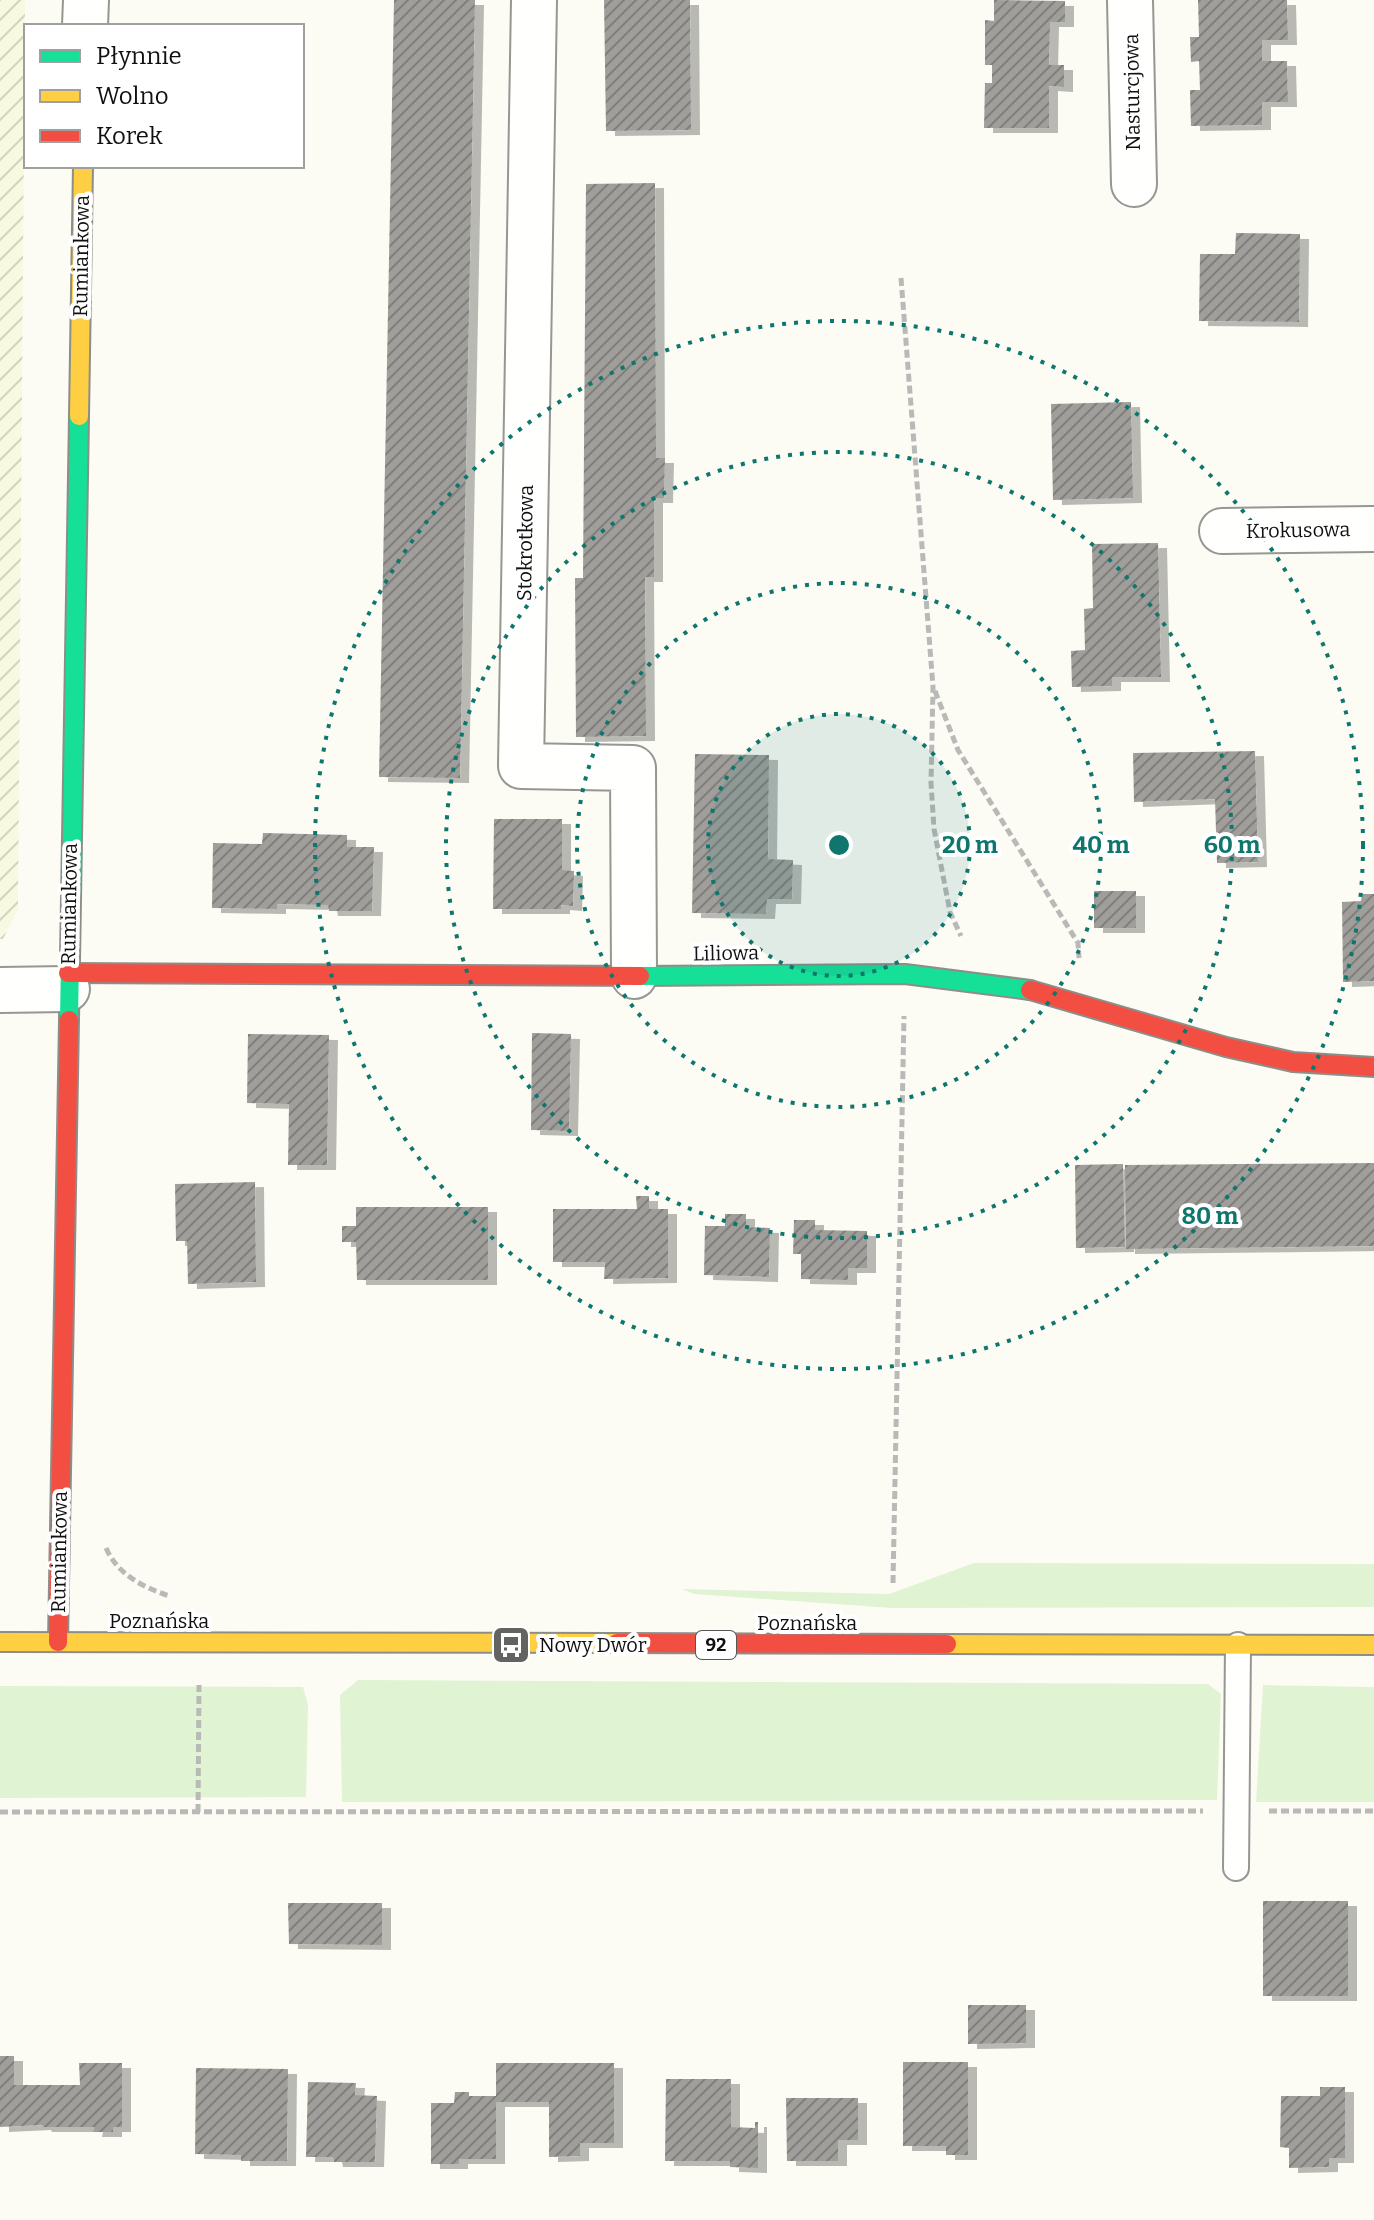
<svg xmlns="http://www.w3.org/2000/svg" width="1374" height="2220" font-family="Bitter,serif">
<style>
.farmland{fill:url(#farmland-furrows)}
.grass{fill:#e0f4d3}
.building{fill:url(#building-hatch);filter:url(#shadow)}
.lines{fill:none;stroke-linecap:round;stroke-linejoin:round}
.lane-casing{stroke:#969693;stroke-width:28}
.street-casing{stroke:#969693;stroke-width:48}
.fast-casing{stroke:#8d8d8a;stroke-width:22}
.slow-casing{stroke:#8d8d8a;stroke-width:22}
.jam-casing{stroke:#8d8d8a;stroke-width:22}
.path{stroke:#b9b9b8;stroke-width:5;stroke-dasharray:8 4;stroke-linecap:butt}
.lane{stroke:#fffffe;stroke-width:24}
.street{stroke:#fffffe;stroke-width:44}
.fast{stroke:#16e098;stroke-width:18}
.slow{stroke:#ffcf43;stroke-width:18}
.jam{stroke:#f24e42;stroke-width:18}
.ring{fill:none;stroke:#0f766e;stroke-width:4;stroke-dasharray:4 8}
.labels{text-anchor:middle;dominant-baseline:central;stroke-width:8;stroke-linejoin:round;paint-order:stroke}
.shield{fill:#fff;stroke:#585858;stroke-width:2}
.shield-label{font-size:18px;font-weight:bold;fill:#101010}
.street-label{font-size:20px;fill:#101010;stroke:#fff}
.poi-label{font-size:20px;fill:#101010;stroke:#fff;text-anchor:start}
.centre{fill:#0f766e;stroke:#fff;stroke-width:4}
.ring-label{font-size:24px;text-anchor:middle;font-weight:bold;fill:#0f766e;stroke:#fff;stroke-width:8;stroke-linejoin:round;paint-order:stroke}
</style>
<defs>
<pattern id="farmland-furrows" width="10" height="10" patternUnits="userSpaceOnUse" patternTransform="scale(2)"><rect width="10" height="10" fill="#f7f9e1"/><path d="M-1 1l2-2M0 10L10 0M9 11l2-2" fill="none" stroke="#d3d4c0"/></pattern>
<pattern id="building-hatch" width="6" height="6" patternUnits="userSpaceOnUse" patternTransform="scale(2)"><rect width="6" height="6" fill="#a09e9a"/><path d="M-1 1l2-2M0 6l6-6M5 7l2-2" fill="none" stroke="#817f7c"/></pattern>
<filter id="shadow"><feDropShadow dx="9" dy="5" stdDeviation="0" flood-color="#0004"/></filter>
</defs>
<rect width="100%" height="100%" fill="#fcfcf5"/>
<path class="farmland" d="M 0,0 L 25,0 L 18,909 L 3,939 L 0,939 Z"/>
<path class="grass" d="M 974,1563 L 1374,1564 L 1374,1607 L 892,1608 L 694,1594 L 682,1589 L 889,1594 Z
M 358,1680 L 1208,1684 L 1221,1694 L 1217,1800 L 342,1802 L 340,1695 Z
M 1263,1685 L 1374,1687 L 1374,1802 L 1256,1802 Z
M 0,1686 L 303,1687 L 308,1705 L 306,1797 L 0,1798 Z"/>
<path class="building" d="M 394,0 L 475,0 L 460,778 L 379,777 Z
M 604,0 L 690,0 L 691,130 L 606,131 Z
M 994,0 L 1065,1 L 1065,22 L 1050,22 L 1049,65 L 1064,65 L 1064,87 L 1049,86 L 1049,128 L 984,128 L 985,83 L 992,83 L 992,65 L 985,65 L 985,20 L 994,21 Z
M 1198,0 L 1287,0 L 1288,40 L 1262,40 L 1262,61 L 1287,61 L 1288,102 L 1262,102 L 1262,125 L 1191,126 L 1190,90 L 1200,90 L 1199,61 L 1191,62 L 1190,37 L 1199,37 Z
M 655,183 L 656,458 L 665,458 L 664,498 L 654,498 L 654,577 L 645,577 L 646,736 L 576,737 L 575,578 L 583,578 L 586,184 Z
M 1236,233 L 1300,234 L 1299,322 L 1199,321 L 1200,254 L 1235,254 Z
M 1131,402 L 1133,498 L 1053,500 L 1051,404 Z
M 1158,543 L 1161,677 L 1112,677 L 1112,686 L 1072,687 L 1071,651 L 1085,650 L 1084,609 L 1093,608 L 1092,544 Z
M 1255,751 L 1258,862 L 1217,863 L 1215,799 L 1134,802 L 1133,753 Z
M 695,754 L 769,755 L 768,859 L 793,860 L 792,899 L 767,899 L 766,914 L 692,913 Z
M 494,819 L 562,819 L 562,870 L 574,871 L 573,906 L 561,905 L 561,909 L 493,909 Z
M 263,833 L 347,835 L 347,847 L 374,847 L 372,911 L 329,911 L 328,905 L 277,904 L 277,909 L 212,908 L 213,843 L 262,844 Z
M 1094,891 L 1136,891 L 1136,928 L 1094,928 Z
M 1362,894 L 1374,894 L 1374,981 L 1343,982 L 1342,902 L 1361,901 Z
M 532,1033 L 571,1034 L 569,1131 L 531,1130 Z
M 248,1034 L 329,1035 L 327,1165 L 288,1165 L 289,1104 L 247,1103 Z
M 1374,1163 L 1374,1246 L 1126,1249 L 1125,1165 Z
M 1123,1164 L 1125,1247 L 1076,1248 L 1075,1165 Z
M 255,1182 L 256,1282 L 188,1284 L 187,1241 L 176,1241 L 175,1184 Z
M 636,1196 L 649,1196 L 649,1209 L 668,1209 L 668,1278 L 604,1279 L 605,1262 L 553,1262 L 553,1209 L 637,1209 Z
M 356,1207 L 488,1207 L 488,1280 L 357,1280 L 356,1242 L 342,1242 L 342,1226 L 356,1226 Z
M 725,1214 L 746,1214 L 746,1227 L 770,1228 L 769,1277 L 704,1275 L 705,1226 L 725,1226 Z
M 794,1220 L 815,1220 L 815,1230 L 867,1231 L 867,1268 L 848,1268 L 848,1280 L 801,1279 L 801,1254 L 793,1254 Z
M 1263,1901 L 1348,1901 L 1348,1996 L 1263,1996 Z
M 288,1903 L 382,1903 L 382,1945 L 289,1944 Z
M 968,2005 L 1026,2005 L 1026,2043 L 968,2044 Z
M 0,2056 L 14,2056 L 14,2085 L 80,2085 L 79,2063 L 122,2063 L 122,2127 L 113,2127 L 113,2132 L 93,2132 L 94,2127 L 43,2127 L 42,2125 L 0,2127 Z
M 903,2062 L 968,2062 L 968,2155 L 946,2155 L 946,2146 L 903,2146 Z
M 496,2063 L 614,2063 L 614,2143 L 580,2143 L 580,2156 L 549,2157 L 549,2102 L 496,2102 L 496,2159 L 459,2159 L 459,2164 L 431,2164 L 431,2103 L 454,2103 L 455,2092 L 469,2092 L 469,2096 L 496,2096 Z
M 196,2068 L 288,2069 L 287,2161 L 241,2161 L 241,2155 L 195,2154 Z
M 666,2079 L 731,2079 L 731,2127 L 755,2128 L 755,2122 L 758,2122 L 758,2168 L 730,2167 L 730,2161 L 665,2161 Z
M 308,2082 L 356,2083 L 355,2095 L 377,2096 L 375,2162 L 334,2162 L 333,2157 L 306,2157 Z
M 1320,2087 L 1345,2087 L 1345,2158 L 1329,2158 L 1329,2167 L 1289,2168 L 1289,2148 L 1280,2147 L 1281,2096 L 1320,2096 Z
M 786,2098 L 858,2098 L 858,2140 L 838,2140 L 838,2161 L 787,2161 Z"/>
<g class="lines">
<g class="lane-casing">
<path id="lane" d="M 1236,1868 L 1238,1645"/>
</g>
<g class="street-casing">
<path id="street" d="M 534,0 L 521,766 L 633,768 L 634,976
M 1130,0 L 1134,184
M 85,26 L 86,0
M 1222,531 L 1374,529
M 0,990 L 67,989"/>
</g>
<g class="fast-casing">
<path id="fast" d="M 640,976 L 905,974 L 1030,990
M 69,1020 L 79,416"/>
</g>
<g class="slow-casing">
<path id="slow" d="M 79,416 L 83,166
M 0,1642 L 617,1643
M 947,1644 L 1374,1645"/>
</g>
<g class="jam-casing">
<path id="jam" d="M 68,973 L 640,976
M 1030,990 L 1226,1047 L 1293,1062 L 1374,1067
M 58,1642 L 69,1020
M 617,1643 L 947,1644"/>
</g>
<path class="path" d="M 901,278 L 933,687 L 931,783 L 934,829 L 950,912 L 961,936
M 935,691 L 958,750 L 1078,943 L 1079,958
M 106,1548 C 118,1575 143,1587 169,1596
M 893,1583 L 904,1016
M 1269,1811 L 1374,1811
M 0,1812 L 1203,1811
M 198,1812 L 199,1685"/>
<use href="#lane" class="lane"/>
<use href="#street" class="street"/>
<use href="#fast" class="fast"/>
<use href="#slow" class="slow"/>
<use href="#jam" class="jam"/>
</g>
<circle cx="839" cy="845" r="131" fill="#0f766e" fill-opacity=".12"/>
<g class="ring">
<circle cx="839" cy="845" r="131"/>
<circle cx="839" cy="845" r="262"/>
<circle cx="839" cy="845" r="393"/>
<circle cx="839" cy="845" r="524"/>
</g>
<defs>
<g id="bus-square" transform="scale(2)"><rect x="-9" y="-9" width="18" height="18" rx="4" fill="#636360" stroke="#fff"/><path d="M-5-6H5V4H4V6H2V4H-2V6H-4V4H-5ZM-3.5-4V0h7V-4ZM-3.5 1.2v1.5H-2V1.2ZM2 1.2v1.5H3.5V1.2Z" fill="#fff"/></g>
</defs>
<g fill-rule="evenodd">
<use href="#bus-square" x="511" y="1645"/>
</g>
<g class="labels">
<rect class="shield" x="696" y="1631" width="40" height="28" rx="6"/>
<g class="shield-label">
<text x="716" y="1645">92</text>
</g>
<g class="street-label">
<text transform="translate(1132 92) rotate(-91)">Nasturcjowa</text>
<text transform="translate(81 256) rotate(-89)">Rumiankowa</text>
<text transform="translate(1298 530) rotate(-1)">Krokusowa</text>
<text transform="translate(525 543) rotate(-89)">Stokrotkowa</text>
<text transform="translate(69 904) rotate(-89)">Rumiankowa</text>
<text transform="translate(726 953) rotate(-1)">Liliowa</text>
<text transform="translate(59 1552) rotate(-89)">Rumiankowa</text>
<text x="159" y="1621">Poznańska</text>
<text x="807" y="1623">Poznańska</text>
</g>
<g class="poi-label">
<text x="539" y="1645">Nowy Dwór</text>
</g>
</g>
<circle cx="839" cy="845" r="12" class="centre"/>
<g class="ring-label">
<text x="970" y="853">20 m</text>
<text x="1101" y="853">40 m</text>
<text x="1232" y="853">60 m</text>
<text x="1210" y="1224">80 m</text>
</g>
<rect x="24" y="24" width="280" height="144" fill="#ffffff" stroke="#9f9f9f" stroke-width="2"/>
<rect x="40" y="50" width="40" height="12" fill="#16e098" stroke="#9f9f9f" stroke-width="2"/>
<text x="96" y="64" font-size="24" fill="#101010">Płynnie</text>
<rect x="40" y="90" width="40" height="12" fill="#ffcf43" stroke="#9f9f9f" stroke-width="2"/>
<text x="96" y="104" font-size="24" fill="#101010">Wolno</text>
<rect x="40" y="130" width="40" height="12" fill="#f24e42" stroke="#9f9f9f" stroke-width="2"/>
<text x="96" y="144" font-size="24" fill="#101010">Korek</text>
</svg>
